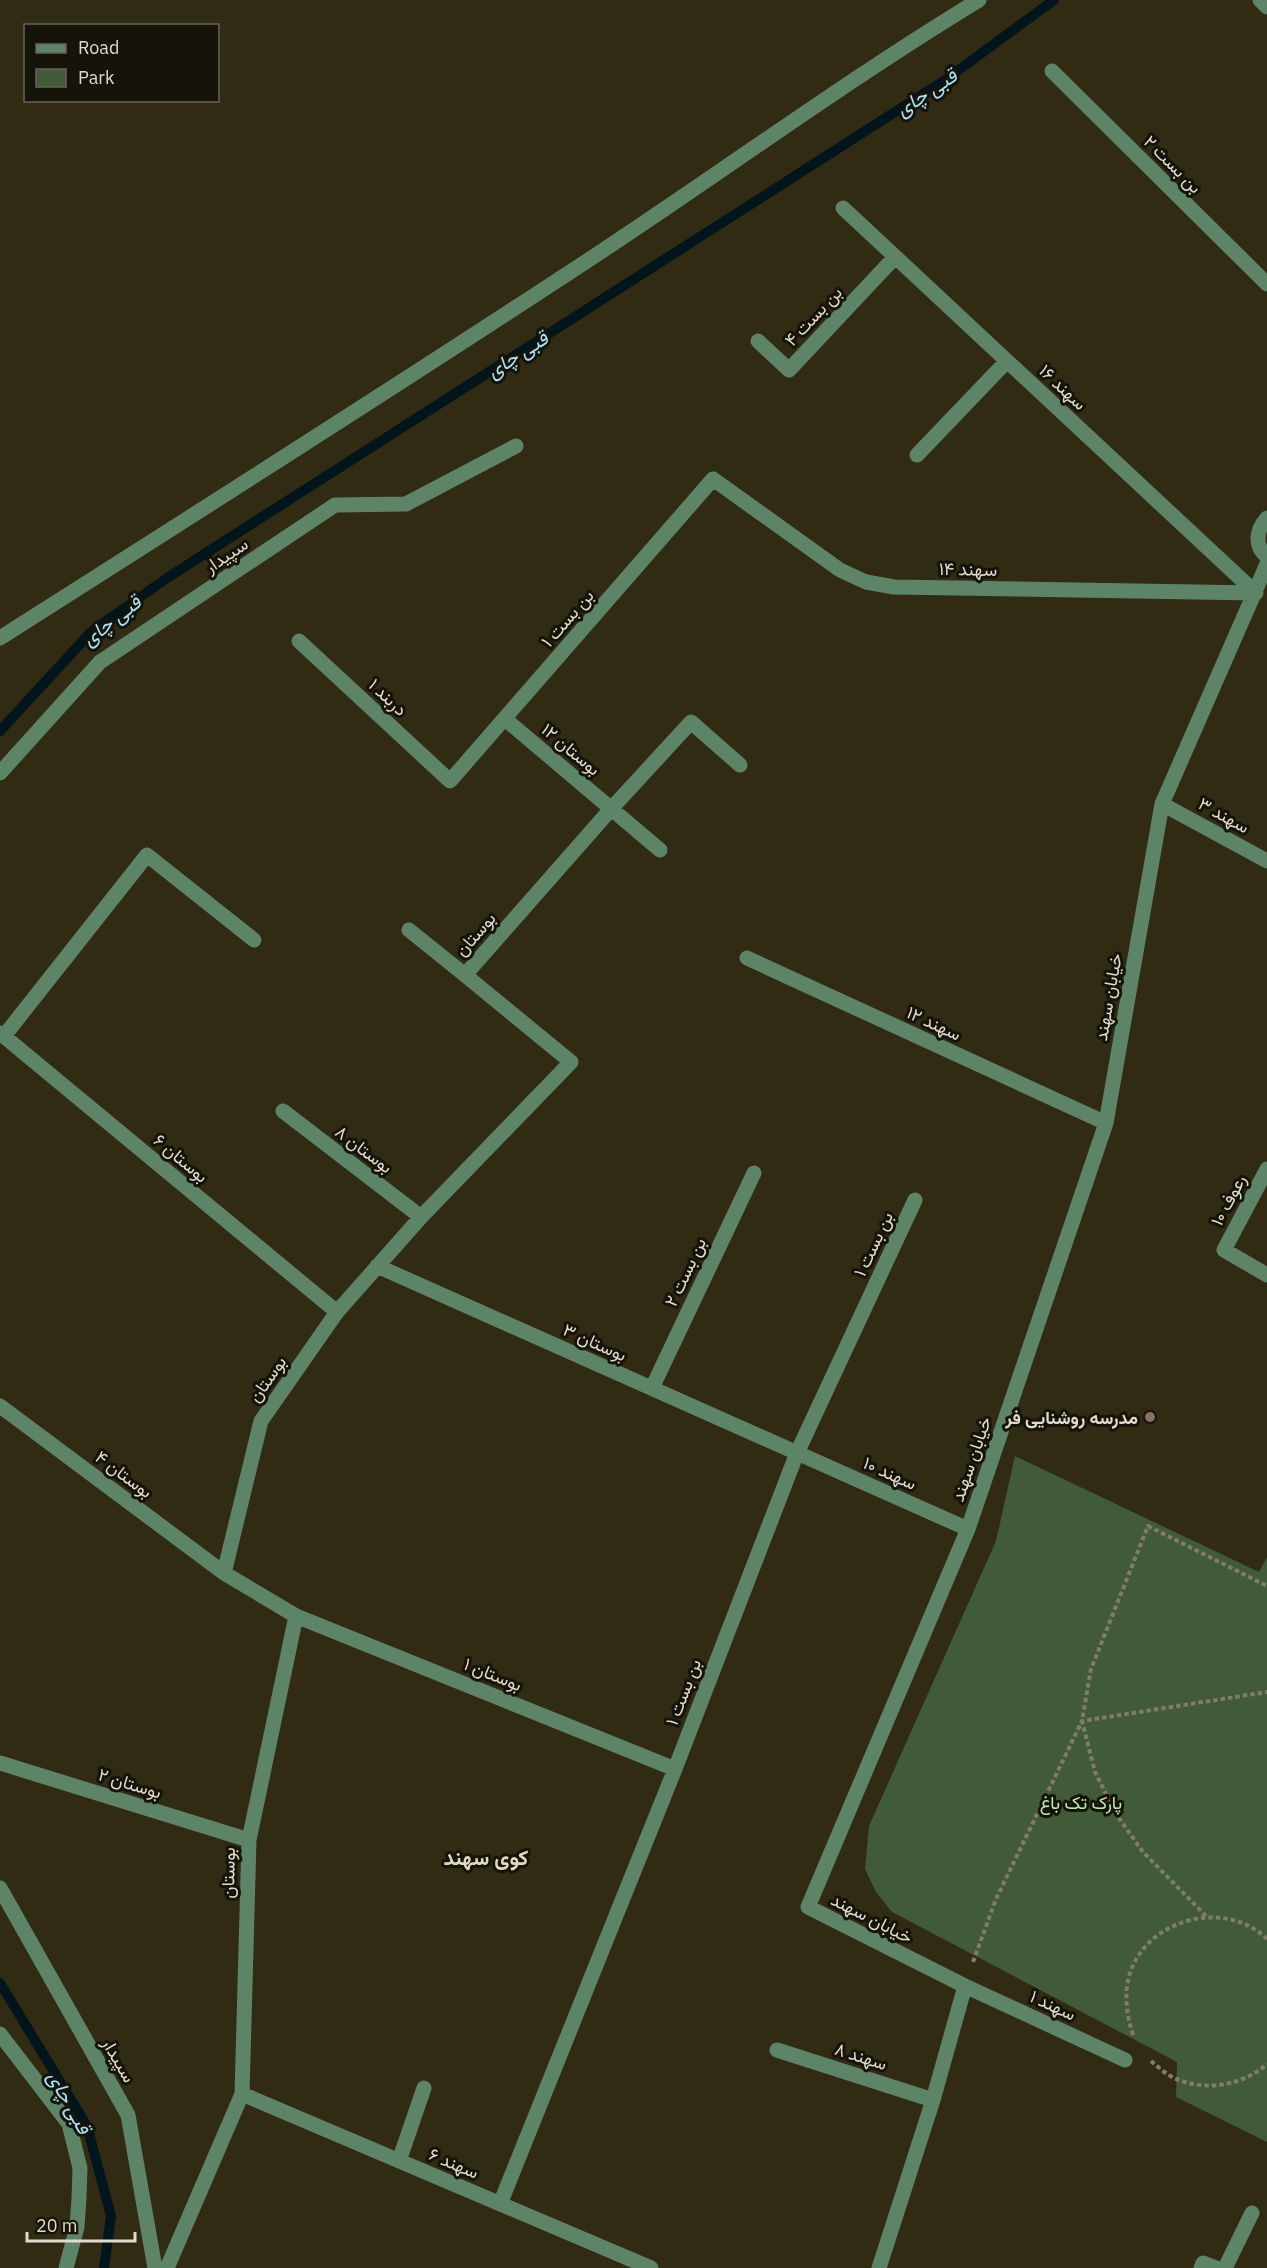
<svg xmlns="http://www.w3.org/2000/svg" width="1267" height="2268" font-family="'IBM Plex Sans',Vazirmatn,sans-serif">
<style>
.green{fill:#415b38}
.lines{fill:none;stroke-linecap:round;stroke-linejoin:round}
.stream{stroke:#03151c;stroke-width:10}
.path{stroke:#807c69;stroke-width:4;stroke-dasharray:4.5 3;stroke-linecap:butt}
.minor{stroke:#5e8468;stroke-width:15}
.education-dot{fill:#8d6e63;stroke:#16140a;stroke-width:2}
.labels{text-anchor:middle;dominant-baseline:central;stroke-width:6;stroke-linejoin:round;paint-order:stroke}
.street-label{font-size:18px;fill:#dfdcce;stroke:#16140a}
.poi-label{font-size:18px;font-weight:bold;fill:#dfdcce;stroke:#16140a;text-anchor:end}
.park-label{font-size:18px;fill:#bbedaa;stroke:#16140a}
.water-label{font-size:20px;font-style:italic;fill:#ace1f7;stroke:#16140a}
.quarter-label{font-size:21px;font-weight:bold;fill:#e1d9bd;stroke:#16140a}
</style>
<rect width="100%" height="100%" fill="#312b14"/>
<path class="green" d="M 1015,1456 L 1259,1572 L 1267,1557 L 1267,2142 L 1176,2097 L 1177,2062 L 892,1912 L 876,1892 L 865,1869 L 869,1826 L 996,1541 Z"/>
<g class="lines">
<path class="stream" d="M 0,731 L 92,631 L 167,578 L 945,80 L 1054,0
M 0,1983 L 87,2126 L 111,2216 L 104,2268"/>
<path class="path" d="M 1206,1916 L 1143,1852 L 1116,1814 L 1095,1772 L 1082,1721 L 1091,1669 L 1148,1526 L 1267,1586
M 973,1962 L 996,1899 L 1082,1721 L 1267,1692
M 1133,2035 C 1128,2019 1125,2003 1127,1986 C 1136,1922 1222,1895 1267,1939
M 1151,2061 C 1158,2067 1166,2074 1174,2078 C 1205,2092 1242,2086 1267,2064"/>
<path class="minor" d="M 1260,0 L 1267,7
M 1052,71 L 1267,284
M 843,208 L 1256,593
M 758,341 L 789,370 L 895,257
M 917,455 L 1007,361
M 1267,518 C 1256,530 1254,546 1267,557
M 0,638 C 198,512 397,386 593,257 C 722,172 847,80 979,0
M 299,641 L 450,781 L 713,479 L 840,570 L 866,582 L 894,587 L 1256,593
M 505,719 L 660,850
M 0,773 L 100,662 L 335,505 L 406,504 L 516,446
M 1162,804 L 1267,861
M 409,930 L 465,975
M 747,958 L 1106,1123
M 0,1033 L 337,1312
M 4,1036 L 147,855 L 254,940
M 283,1111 L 421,1217
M 1267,1169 L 1224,1250 L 1267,1275
M 377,1266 L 968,1529
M 652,1388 L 754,1173
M 0,1406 L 224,1573
M 296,1616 L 675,1769
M 0,1763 L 249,1840
M 0,1888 L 128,2115 L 155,2268
M 0,2034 L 69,2124 L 80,2168 L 79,2199 L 77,2227 L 66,2268
M 777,2050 L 933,2100
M 1125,2060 L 965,1986 L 808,1907 L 968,1529 L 1106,1123 L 1162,804 L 1267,564
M 242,2094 L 651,2268
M 399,2161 L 424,2088
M 500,2204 L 675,1769 L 797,1453 L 915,1200
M 167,2268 L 242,2094 L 249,1840 L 296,1616 L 224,1573 L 261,1421 L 337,1312 L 421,1217 L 571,1062 L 465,975 L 611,809 L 691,722 L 740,765
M 879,2268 L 933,2100 L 965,1986
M 1201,2268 L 1203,2263 L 1216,2268
M 1225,2268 L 1252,2213"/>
</g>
<circle class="education-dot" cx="1150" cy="1417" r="6"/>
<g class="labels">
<g class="street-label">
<text transform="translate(1173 164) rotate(45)">بن بست ۲</text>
<text transform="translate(813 316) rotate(-47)">بن بست ۴</text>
<text transform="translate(1063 387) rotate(43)">سهند ۱۶</text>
<text transform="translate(226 555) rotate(-34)">سپیدار</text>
<text transform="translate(968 569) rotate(1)">سهند ۱۴</text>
<text transform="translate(567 618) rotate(-49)">بن بست ۱</text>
<text transform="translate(388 697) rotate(43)">دربند ۱</text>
<text transform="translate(571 749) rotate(40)">بوستان ۱۲</text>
<text transform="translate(1224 815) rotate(29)">سهند ۳</text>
<text transform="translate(475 934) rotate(-49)">بوستان</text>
<text transform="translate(1108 997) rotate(-80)">خیابان سهند</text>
<text transform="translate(934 1023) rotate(25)">سهند ۱۲</text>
<text transform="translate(364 1149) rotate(37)">بوستان ۸</text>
<text transform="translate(181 1158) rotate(40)">بوستان ۶</text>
<text transform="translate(1228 1200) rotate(-62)">رعوف ۱۰</text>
<text transform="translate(873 1244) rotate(-65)">بن بست ۱</text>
<text transform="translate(685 1272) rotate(-65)">بن بست ۲</text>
<text transform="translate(595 1342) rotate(24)">بوستان ۳</text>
<text transform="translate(267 1379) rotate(-55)">بوستان</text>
<text transform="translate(971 1459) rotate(-71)">خیابان سهند</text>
<text transform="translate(890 1473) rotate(24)">سهند ۱۰</text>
<text transform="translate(124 1474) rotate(37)">بوستان ۴</text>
<text transform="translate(493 1674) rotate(22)">بوستان ۱</text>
<text transform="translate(683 1692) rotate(-69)">بن بست ۱</text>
<text transform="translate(130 1783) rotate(17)">بوستان ۲</text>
<text transform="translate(228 1873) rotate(-89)">بوستان</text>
<text transform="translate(872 1918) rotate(27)">خیابان سهند</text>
<text transform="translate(1053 2005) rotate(25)">سهند ۱</text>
<text transform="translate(861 2056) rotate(18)">سهند ۸</text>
<text transform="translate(119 2060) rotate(60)">سپیدار</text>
<text transform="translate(454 2163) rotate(23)">سهند ۶</text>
</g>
<g class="poi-label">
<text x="1138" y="1417">مدرسه روشنایی فر</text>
</g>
<g class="park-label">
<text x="1081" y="1802">پارک تک باغ</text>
</g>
<g class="water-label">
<text transform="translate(926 92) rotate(-34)">قبی چای</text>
<text transform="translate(517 354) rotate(-33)">قبی چای</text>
<text transform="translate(111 620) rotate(-38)">قبی چای</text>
<text transform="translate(70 2102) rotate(61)">قبی چای</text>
</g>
<g class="quarter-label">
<text x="486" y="1857">کوی سهند</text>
</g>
</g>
<rect x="24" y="24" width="195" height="78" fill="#16140a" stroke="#666458" stroke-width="1.5"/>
<rect x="36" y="44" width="30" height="9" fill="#5e8468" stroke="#666458" stroke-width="1.5"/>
<text x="78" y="54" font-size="18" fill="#dfdcce">Road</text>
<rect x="36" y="69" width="30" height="18" fill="#415b38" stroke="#666458" stroke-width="1.5"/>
<text x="78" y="84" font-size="18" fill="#dfdcce">Park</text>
<path d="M27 2232v9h108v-9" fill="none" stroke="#dfdcce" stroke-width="3"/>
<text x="36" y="2232" font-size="18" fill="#dfdcce" stroke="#16140a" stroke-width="4.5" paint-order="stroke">20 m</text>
</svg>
